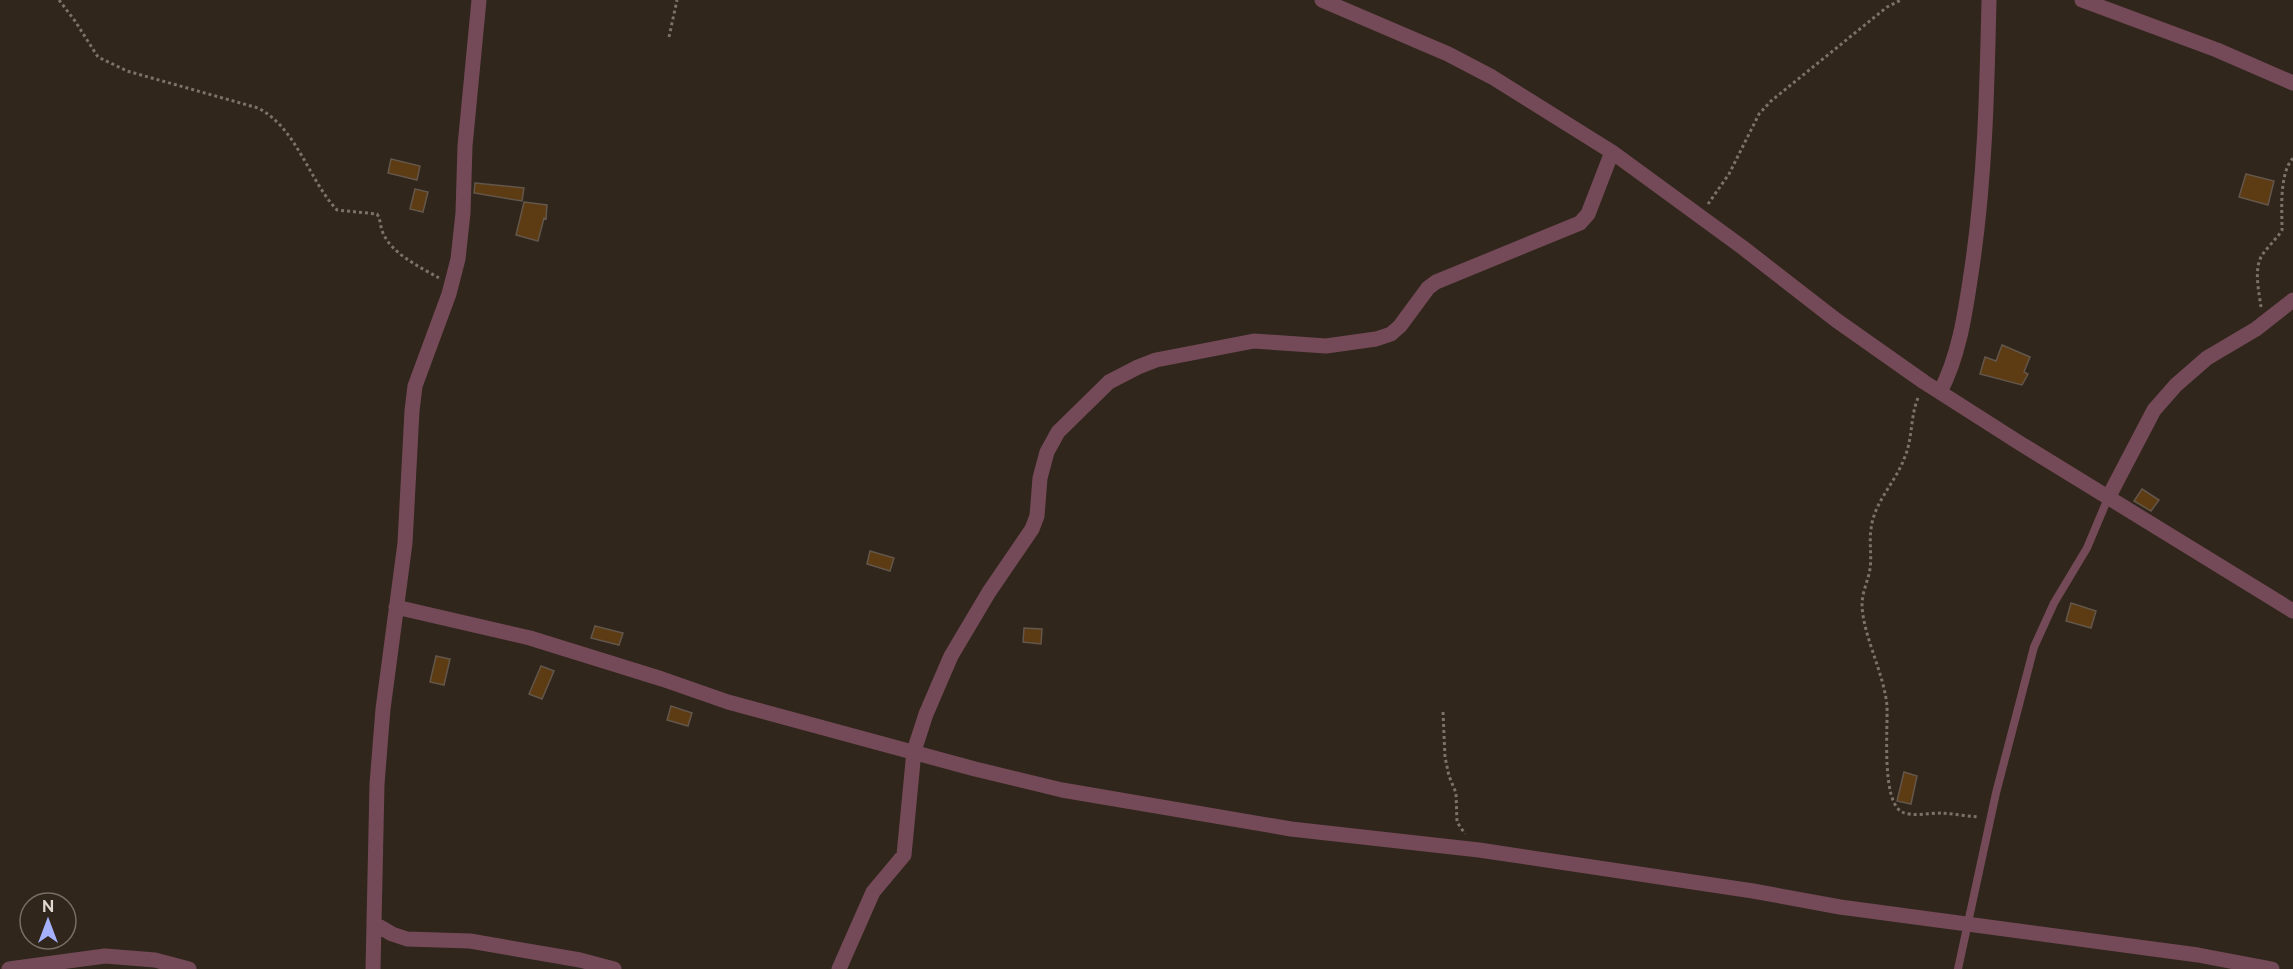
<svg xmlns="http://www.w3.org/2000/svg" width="2293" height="969" font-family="Raleway,sans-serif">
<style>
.building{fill:#5d3b13;stroke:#63564a;stroke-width:1.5}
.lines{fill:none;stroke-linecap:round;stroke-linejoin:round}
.path{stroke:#7b7269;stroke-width:3;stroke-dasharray:3 3;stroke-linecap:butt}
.service{stroke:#744a59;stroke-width:8}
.minor{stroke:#744a59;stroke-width:15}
</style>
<rect width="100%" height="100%" fill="#31261b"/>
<path class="building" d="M 391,159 L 420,166 L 417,180 L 388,173 Z
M 2246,174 L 2274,181 L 2268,205 L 2239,197 Z
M 475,183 L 524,188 L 522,201 L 474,193 Z
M 415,189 L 428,192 L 423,212 L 410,209 Z
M 524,202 L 547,205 L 546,219 L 544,218 L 538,241 L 516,235 Z
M 2002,345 L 2030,357 L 2024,372 L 2028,374 L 2022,385 L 1980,374 L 1985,357 L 1996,361 Z
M 2142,489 L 2159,500 L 2151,511 L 2134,501 Z
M 870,551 L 894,558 L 890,571 L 867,564 Z
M 2071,603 L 2096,611 L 2091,628 L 2066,621 Z
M 595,626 L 623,633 L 619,645 L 591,638 Z
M 1024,628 L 1042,629 L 1041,644 L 1023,642 Z
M 436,656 L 450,659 L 444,685 L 430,682 Z
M 541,666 L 554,671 L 542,699 L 529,694 Z
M 671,706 L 692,713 L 688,726 L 667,720 Z
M 1904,772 L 1917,776 L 1911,804 L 1897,801 Z"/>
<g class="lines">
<path class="path" d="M 59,0 L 75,21 L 98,57 L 127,71 L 258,108 C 297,128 308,179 337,210 L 377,214 C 381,220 380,227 383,233 C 392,254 420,267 439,278
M 669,37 L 677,0
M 1708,204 L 1729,174 L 1759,114 L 1771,101 L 1887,7 L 1901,0
M 2261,307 C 2259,292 2254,271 2261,257 C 2266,248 2276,240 2282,230 C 2282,209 2279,174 2293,158
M 1918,398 C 1910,417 1913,439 1904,459 C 1895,483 1874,502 1871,529 C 1869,542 1872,556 1870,569 C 1868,581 1862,592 1862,605 C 1863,636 1884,673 1887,706 C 1888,727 1881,801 1902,812 C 1912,817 1931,813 1942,813 C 1954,814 1967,816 1978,817
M 1443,712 L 1445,757 L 1449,776 L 1456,793 L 1457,822 L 1465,834"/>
<path class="service" d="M 1958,969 L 1996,793 L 2034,647 L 2054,603 L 2087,548 L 2108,498"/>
<path class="minor" d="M 1322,0 L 1448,54 L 1492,77 L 1612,152 L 1742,247 L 1836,320 L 1924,382 L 2018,442 L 2293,611
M 2082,0 L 2217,50 L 2293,83
M 1940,392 C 1959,356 1965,314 1971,274 C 1985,183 1987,92 1989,0
M 2108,498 L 2154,410 L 2176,385 L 2207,358 L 2256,329 L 2293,300
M 396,607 L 530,638 L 662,679 L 728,702 L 975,769 L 1062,790 L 1291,829 L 1479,850 L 1753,891 L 1840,907 L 2198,955 L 2272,969
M 375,924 L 392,934 L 407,939 L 470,941 L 580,960 L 614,969
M 9,969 L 105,956 L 155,960 L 189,969
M 373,969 L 377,784 L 383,709 L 405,543 L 412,411 L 415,386 L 449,294 L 458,259 L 463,213 L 465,146 L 479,0
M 839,969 L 873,892 L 904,855 L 914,751 L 926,714 L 951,656 L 989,592 L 1032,529 L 1037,516 L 1040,478 L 1047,452 L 1058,432 L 1109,382 L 1138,367 L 1156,360 L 1254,341 L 1326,346 L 1376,339 L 1391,334 L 1400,326 L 1428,288 L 1436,282 L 1580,223 L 1588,214 L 1612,152"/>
</g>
<g transform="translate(48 921)"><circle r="28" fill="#31261b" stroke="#776e64" stroke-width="1.5"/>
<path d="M0-4.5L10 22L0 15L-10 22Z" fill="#a6b1fc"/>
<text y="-9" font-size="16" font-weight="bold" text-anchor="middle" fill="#e0d9d2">N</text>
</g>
</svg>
